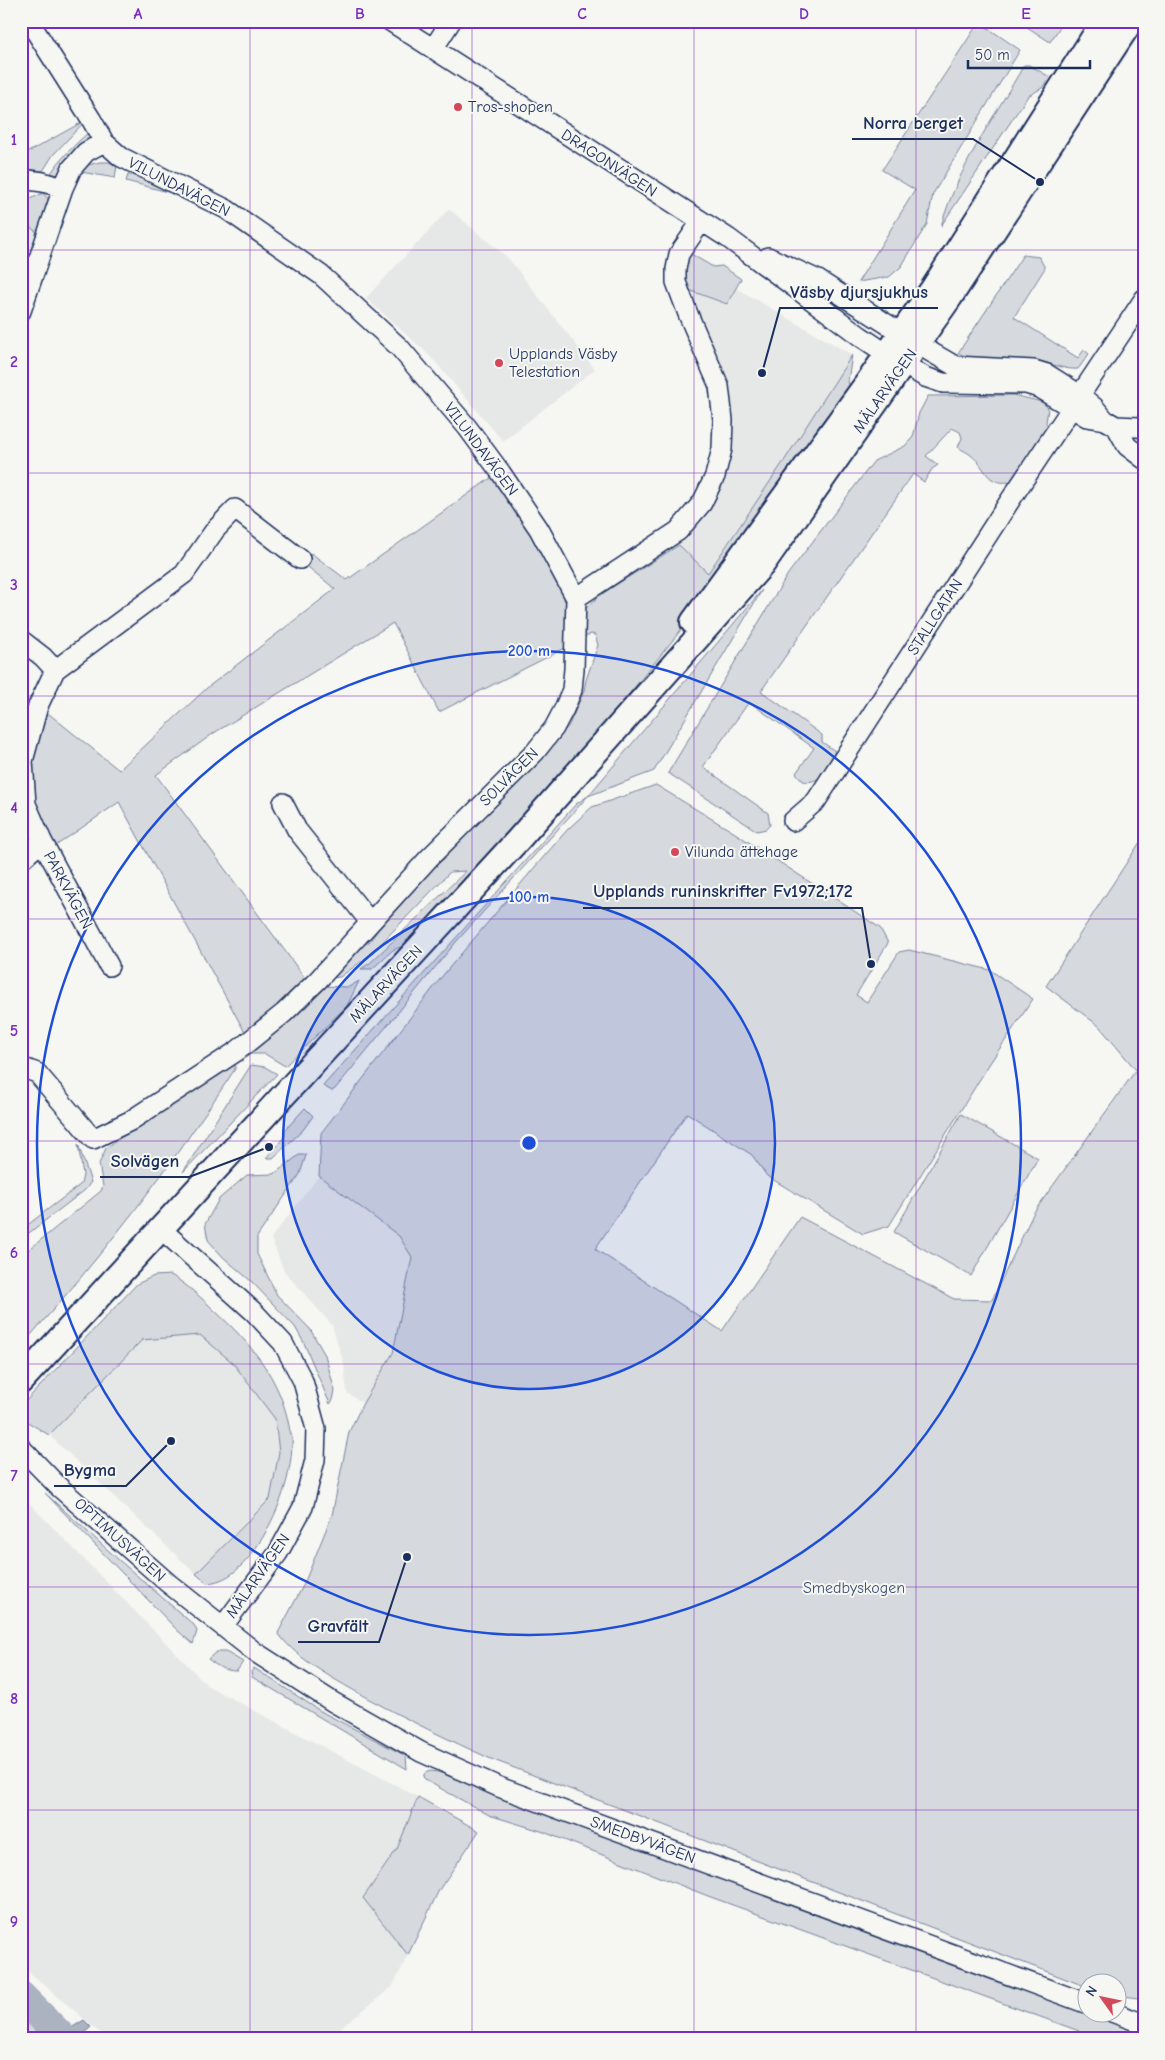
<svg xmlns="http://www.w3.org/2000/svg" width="1165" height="2060" font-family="'Comic Neue',sans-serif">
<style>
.built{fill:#e6e7e7}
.green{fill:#d6d9dd;stroke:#78849e}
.water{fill:#abb2c0;stroke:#717e99}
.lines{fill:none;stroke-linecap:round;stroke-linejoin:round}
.river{stroke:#abb2c0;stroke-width:30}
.minor-casing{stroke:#1b2f5e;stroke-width:22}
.major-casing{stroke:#1b2f5e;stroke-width:28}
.minor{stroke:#f6f6f2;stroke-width:19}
.major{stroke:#f6f6f2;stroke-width:24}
.grid{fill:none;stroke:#7b2cbf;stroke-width:1;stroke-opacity:0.55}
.ring{fill:none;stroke:#1d4ed8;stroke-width:2.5}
.poi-dot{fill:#d1495b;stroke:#f6f6f2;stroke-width:2}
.labels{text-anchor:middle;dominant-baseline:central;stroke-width:4;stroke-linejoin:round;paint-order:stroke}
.poi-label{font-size:16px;fill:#1b2f5e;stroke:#f6f6f2;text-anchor:start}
.street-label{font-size:16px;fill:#1b2f5e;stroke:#f6f6f2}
.park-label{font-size:16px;fill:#405177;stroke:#f6f6f2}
.centre{fill:#1d4ed8;stroke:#f6f6f2;stroke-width:2.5}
.ring-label{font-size:15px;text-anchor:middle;font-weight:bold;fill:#1d4ed8;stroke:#f6f6f2;stroke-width:4;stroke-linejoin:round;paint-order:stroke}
.leader{fill:none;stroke:#1b2f5e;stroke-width:2}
.callout-dot{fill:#1b2f5e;stroke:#f6f6f2;stroke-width:2}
.callout-label{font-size:18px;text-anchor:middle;font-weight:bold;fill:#1b2f5e;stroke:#f6f6f2;stroke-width:4;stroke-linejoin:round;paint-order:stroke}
.neatline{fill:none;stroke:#7b2cbf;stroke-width:2}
.grid-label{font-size:16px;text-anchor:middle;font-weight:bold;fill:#7b2cbf}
</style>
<rect width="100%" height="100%" fill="#f6f6f2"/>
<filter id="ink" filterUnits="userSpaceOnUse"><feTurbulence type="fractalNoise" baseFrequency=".02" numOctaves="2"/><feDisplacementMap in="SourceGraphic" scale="10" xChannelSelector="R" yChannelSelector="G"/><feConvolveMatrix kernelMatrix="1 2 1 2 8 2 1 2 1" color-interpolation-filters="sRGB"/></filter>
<g filter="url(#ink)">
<path class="built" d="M 449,209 L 508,258 L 595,369 L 503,441 L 430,356 L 366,298 Z
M 21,221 L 37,232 L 21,280 Z
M 736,288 L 852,355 L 784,461 L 707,573 L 679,545 L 704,514 L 731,443 L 686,289 L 727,304 Z
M 319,1176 L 399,1236 L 412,1257 L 393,1353 L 363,1403 L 347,1393 L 344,1364 L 332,1325 L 284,1271 L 271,1238 Z
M 200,1335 L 233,1363 L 275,1419 L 279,1452 L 270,1499 L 196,1574 L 49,1435 L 142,1340 Z
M 21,1495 L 208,1686 L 418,1797 L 397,1849 L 363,1898 L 408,1955 L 392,1987 L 327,2039 L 101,2039 L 103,2035 L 21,1965 Z"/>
<path class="green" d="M 1018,21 L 1064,21 L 1050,42 Z
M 979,22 L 1020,50 L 933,194 L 927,224 L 901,267 L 889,277 L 858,282 L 915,190 L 882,170 Z
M 1024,65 L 1029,65 L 1050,77 L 1042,88 L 1028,96 L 941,226 C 958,168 994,117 1024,65 Z
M 86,120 L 53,155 L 43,171 L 27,169 L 21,156 Z
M 88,133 L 91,138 L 68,161 L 58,175 L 51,173 C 62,157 74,145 88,133 Z
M 100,162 L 108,162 L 117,165 L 115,178 L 81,172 L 88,165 Z
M 128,175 L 133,175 L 175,194 L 126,181 Z
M 43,193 L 49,200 L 37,232 L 21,221 L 21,203 Z
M 691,254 L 713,267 L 722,266 L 741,279 L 727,304 L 686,289 L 684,265 Z
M 1023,255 L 1039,257 L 1045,268 L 1014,317 L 1078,358 L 1084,350 L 1089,354 L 1078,369 C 1065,370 1053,364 1040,361 C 1014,356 982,365 958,353 Z
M 852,355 L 848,381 L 852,393 L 677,635 L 565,773 L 441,908 L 403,946 L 393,950 L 372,969 L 361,969 L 370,963 L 466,871 L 450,872 L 368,957 L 340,977 L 330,978 L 359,947 L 369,942 L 378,930 L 437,864 L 444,859 L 459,841 L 546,754 L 569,725 L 584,691 L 586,680 L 598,645 L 595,635 L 591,634 L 582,638 L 583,611 L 600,595 L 679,545 L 708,573 L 784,461 Z
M 1013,395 L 1042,402 L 1048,408 L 1046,423 L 1048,425 L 1010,482 C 985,485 987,468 972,456 C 968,452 963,451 958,447 L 962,438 L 960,432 L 952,428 L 926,456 L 938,465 L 932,469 L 924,482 L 913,474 L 761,691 L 822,735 L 822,742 L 835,751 C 826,766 823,785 803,781 L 796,773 L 814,748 L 749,702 L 703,767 L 768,813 L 770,825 L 766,829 L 757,831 L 668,773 L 788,574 L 874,461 L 905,446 L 913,437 L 919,413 L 928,396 Z
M 495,475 L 535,533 L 565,593 L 564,600 L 571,606 L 569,646 L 439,712 L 393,623 L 214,733 L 156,775 L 307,981 L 247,1036 L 119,802 L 54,847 L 34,805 L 29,761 L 44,710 L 119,770 L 208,687 L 335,589 L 303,563 L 311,553 L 347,580 Z
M 762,590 L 654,771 L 588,796 L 456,942 L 335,1089 L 332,1091 L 323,1086 L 576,804 L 588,796 Z
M 656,785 L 735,833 L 880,928 L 888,943 L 856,995 L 867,1002 L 899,952 L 909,950 L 990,970 L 1033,999 L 990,1063 L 889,1226 L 863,1234 L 767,1176 L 752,1155 L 687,1113 L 595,1249 L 722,1331 L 800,1217 L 954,1299 L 992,1300 L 1034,1212 L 1136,1070 L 1099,1026 L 1046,986 L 1144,836 L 1144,1999 L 1118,1995 L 1118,1982 L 1088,1982 L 1087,1987 L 491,1759 C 449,1740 408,1720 367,1698 C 338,1681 298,1661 278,1633 L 304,1584 L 332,1515 L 349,1432 L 363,1403 L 393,1353 L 412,1257 L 399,1236 L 319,1176 L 321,1133 L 444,974 L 540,861 L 568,829 L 592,807 Z
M 359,981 L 347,1006 L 285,1066 L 265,1054 L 250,1054 L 248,1048 L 318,986 L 349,987 Z
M 235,1063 L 235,1069 C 171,1167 100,1259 21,1346 L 21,1256 L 101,1191 L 103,1186 L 99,1164 L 106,1148 L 218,1070 Z
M 251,1065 L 265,1067 L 277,1074 L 183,1172 Z
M 305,1108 L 313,1116 L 303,1130 L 273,1158 L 266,1158 L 285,1136 L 285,1130 Z
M 961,1114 L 1038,1158 L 971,1276 L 894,1232 Z
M 78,1144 L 91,1182 L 85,1190 L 21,1239 L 21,1230 L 81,1184 L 83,1175 Z
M 299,1155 L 306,1155 L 300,1174 L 257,1237 L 257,1254 L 277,1295 L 310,1329 L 325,1355 L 335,1391 L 333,1400 L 330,1404 L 304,1343 L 295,1327 L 252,1282 L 223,1257 L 208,1240 L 205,1224 L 219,1199 L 247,1175 L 274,1174 Z
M 171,1275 C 187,1285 201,1297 215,1311 C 250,1343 280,1377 289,1426 C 290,1432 293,1438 292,1444 C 291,1478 279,1509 263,1537 C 250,1558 233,1581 207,1583 L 196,1574 L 270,1499 L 279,1452 L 275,1419 L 233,1363 L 200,1335 L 142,1340 L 49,1435 L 21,1418 L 21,1406 L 137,1284 L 154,1276 Z
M 45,1493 L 120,1561 L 194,1625 L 197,1631 L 193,1644 L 177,1630 Z
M 216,1652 L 226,1652 L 243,1662 L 237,1671 C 225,1671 218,1667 208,1659 Z
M 254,1668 L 322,1712 L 406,1756 L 407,1769 L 252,1677 L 251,1672 Z
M 430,1771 L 438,1772 L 717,1877 L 995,1977 L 1144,2035 L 1144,2039 L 1101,2039 L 708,1896 L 541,1831 L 489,1815 L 427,1781 L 423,1777 L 425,1773 Z
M 418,1797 L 479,1831 L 439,1890 L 408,1955 L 363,1898 L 397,1849 Z
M 21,2008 L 52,2039 L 21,2039 Z"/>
<path class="water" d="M 84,2020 L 91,2027 L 80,2037 L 82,2039 L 57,2039 L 56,2033 L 64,2027 L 71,2028 Z"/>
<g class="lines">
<path class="river" d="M 21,1996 L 64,2039"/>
<g class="minor-casing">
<path id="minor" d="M 390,21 L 728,238 L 860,336 L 887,354
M 433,49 L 451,21
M 21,179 L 43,182 L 63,188
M 768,257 L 818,280 L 901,333
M 21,311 L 63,188 L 72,168 L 86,152 L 104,142
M 917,344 L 955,366 L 1034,370 L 1047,374 L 1080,395 L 1094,407 L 1105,420 L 1116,426 L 1139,427 L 1144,429
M 903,364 L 925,377 L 943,383 L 1026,384 L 1039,388 L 1087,417 L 1105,420
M 1116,426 L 1127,446 L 1144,459
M 576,598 L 678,531 L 702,503 L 715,476 L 722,449 L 723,420 L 719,386 L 688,314 L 676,282 L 676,269 L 679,254 L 701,222
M 21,640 L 43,657 L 55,670
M 283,803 L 297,830 L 370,922
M 793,821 L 816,801 L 1011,499 L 1144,299
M 21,860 L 42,841
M 109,966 L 42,841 L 26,804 L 23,761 L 38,706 L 55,670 L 184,574 L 215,530 L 235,509 L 300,559
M 21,1067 L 37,1073 L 93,1139 L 130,1121 L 237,1051 L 284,1013 L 317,981 L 429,858 L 535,752 L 554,728 L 564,709 L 572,690 L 574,669 L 576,598 L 539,529 L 501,473 L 467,427 L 400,348 L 321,275 L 226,209 L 121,157 L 104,142 L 91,119 L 29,21
M 161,1229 L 254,1312 L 283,1343 L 303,1381 L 316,1429 L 315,1460 L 303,1507 L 278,1553 L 223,1626
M 21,1448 L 59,1487 L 168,1583 L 255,1652 L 333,1702 L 421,1752 L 499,1787 L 1088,2004
M 1112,2012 L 1144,2024"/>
</g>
<g class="major-casing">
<path id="major" d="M 693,622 L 868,382 L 934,287 L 1104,21
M 21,1381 L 517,841 L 762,565 L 950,297 L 1131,21"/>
</g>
<use href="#minor" class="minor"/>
<use href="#major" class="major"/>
</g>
</g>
<path class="grid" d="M 250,21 L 250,2039M 472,21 L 472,2039M 694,21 L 694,2039M 916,21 L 916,2039M 21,250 L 1144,250M 21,473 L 1144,473M 21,696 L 1144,696M 21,919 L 1144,919M 21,1141 L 1144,1141M 21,1364 L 1144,1364M 21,1587 L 1144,1587M 21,1810 L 1144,1810"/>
<circle cx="529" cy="1143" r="246" fill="#1d4ed8" fill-opacity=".12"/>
<g class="ring">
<circle cx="529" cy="1143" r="246"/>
<circle cx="529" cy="1143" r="492"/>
</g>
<g class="poi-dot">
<circle cx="458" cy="107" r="5"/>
<circle cx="499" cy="363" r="5"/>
<circle cx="675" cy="852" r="5"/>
</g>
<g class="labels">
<g class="poi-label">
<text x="468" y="107">Tros-shopen</text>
<text x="509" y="354">Upplands Väsby<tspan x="509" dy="18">Telestation</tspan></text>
<text x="685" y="852">Vilunda ättehage</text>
</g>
<g class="street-label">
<text transform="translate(609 163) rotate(33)">DRAGONVÄGEN</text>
<text transform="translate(179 187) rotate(27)">VILUNDAVÄGEN</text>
<text transform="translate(885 391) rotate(-55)">MÄLARVÄGEN</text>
<text transform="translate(481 449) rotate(53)">VILUNDAVÄGEN</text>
<text transform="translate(935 617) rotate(-57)">STALLGATAN</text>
<text transform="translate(509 777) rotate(-45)">SOLVÄGEN</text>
<text transform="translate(68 890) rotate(62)">PARKVÄGEN</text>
<text transform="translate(386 984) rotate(-47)">MÄLARVÄGEN</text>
<text transform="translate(120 1540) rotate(42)">OPTIMUSVÄGEN</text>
<text transform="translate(258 1576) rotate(-55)">MÄLARVÄGEN</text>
<text transform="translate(643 1840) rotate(20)">SMEDBYVÄGEN</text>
</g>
<g class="park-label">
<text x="854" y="1588">Smedbyskogen</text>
</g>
</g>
<circle cx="529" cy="1143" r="8" class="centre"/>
<g class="ring-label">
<text x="529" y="656">200 m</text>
<text x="529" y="902">100 m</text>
</g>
<path class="leader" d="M1040 182L973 139H852M762 373L780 308H938M871 964L862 908H583M269 1147L189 1177H100M171 1441L126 1486H54M407 1557L379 1642H298"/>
<g class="callout-dot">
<circle cx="1040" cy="182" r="5"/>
<circle cx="762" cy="373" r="5"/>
<circle cx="871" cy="964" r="5"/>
<circle cx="269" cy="1147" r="5"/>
<circle cx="171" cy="1441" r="5"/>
<circle cx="407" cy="1557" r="5"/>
</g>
<g class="callout-label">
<text x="913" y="129">Norra berget</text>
<text x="859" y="298">Väsby djursjukhus</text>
<text x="723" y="897">Upplands runinskrifter Fv1972;172</text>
<text x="145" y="1167">Solvägen</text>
<text x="90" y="1476">Bygma</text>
<text x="338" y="1632">Gravfält</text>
</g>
<rect width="1165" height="2060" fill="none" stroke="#f6f6f2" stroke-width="55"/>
<g transform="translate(1102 1998) rotate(303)"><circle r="24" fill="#f6f6f2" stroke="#9ea6b7"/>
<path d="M0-4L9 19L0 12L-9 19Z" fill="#d1495b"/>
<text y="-8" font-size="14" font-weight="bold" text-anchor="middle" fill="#1b2f5e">N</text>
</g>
<path d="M968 60v8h122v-8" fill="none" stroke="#1b2f5e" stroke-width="2.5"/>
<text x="975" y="60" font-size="15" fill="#1b2f5e" stroke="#f6f6f2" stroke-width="4" paint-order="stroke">50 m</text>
<rect x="28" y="28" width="1110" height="2004" class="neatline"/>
<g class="grid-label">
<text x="138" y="19">A</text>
<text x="360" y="19">B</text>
<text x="582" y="19">C</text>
<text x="804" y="19">D</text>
<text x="1026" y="19">E</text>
<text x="14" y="145">1</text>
<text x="14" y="367">2</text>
<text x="14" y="590">3</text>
<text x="14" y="813">4</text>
<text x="14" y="1036">5</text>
<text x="14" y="1258">6</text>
<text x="14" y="1481">7</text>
<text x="14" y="1704">8</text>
<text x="14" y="1927">9</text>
</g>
</svg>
